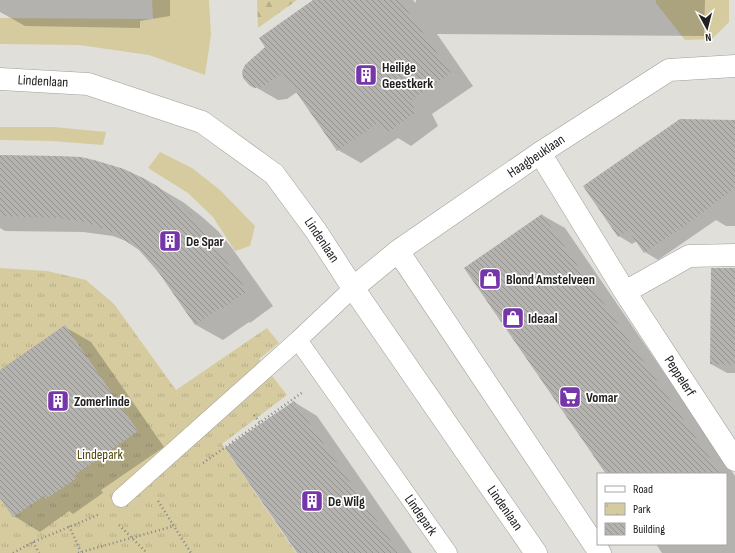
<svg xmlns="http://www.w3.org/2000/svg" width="735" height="553" font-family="'Sofia Sans Condensed',sans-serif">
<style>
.grass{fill:#d6cb9e}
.forest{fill:url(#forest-firs)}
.park{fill:url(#park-tufts)}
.shadow{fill:#0003}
.building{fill:url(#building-back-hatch)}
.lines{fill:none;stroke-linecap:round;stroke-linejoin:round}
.service-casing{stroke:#9f9e99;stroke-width:19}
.minor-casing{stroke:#9f9e99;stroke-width:23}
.path{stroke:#868582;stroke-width:2.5;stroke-dasharray:1 3;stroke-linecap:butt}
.service{stroke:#fff;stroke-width:18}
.minor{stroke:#fff;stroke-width:22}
.labels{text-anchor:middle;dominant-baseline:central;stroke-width:3.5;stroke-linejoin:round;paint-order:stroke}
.poi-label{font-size:14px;font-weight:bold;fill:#222120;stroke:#fff;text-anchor:start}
.street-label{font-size:14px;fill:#222120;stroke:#fff}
.park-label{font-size:14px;fill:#514409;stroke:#fff}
</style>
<defs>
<pattern id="forest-firs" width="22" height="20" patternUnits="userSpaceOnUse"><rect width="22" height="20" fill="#d6cb9e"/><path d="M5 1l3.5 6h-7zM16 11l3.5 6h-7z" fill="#b7ae88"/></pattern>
<pattern id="park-tufts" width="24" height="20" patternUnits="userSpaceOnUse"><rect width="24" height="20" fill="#d6cb9e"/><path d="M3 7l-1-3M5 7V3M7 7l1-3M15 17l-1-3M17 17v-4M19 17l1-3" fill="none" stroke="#b7ae88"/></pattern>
<pattern id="building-back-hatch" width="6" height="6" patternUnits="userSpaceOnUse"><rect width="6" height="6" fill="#b5b3af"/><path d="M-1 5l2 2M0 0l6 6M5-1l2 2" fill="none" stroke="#93918e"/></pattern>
</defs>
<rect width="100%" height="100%" fill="#e0dfda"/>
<path class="grass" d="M 152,0 L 209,0 L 211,35 L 205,75 L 149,55 L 79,45 L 0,44 L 0,18 L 153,19 Z
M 656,0 L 729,0 L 729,22 L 712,39 L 685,40 L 656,3 Z
M 0,127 L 54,127 L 106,132 L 103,145 L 52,141 L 0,140 Z
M 160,152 L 192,168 L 220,190 L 255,226 L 250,246 L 235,251 L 213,217 L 188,193 L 148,168 Z"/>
<path class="forest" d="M 257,0 L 297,0 L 258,28 Z"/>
<path class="park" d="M 0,268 L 47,271 L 86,280 L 114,304 L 176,390 L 267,328 L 279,343 L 259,359 L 287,395 L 222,444 L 296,553 L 0,553 Z"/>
<path class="shadow" d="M 0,0 L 170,0 L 170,16 L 140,21 L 140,28 L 25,26 L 0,12 Z
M 315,0 L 413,0 L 416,3 L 416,0 L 705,0 L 704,36 L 437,34 L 473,86 L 432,114 L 438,126 L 411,146 L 398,138 L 361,163 L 338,150 L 297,92 L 287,99 L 278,100 L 250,84 Z
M 735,120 L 735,226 L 726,226 L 716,220 L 658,260 L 645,252 L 637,241 L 632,244 L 619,236 Z
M 0,156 L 145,180 L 183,202 L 201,216 L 218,231 L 232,248 L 273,306 L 250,323 L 249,322 L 223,340 L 196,325 L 160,273 L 140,249 L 131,243 L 113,236 L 83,232 L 5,231 L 0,228 Z
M 542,215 L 565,228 L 735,476 L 735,553 L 662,553 L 656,544 L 726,544 L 726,474 L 607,474 Z
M 735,277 L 735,373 L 727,373 L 711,364 Z
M 65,327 L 91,342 L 164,447 L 101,490 L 103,493 L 73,514 L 69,511 L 40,532 L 14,516 L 0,497 L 0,371 Z
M 294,402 L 317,416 L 412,553 L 298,553 Z"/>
<path class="building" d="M 313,0 L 400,0 L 451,73 L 410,101 L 416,112 L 387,133 L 378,123 L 337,151 L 283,73 L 263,86 L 260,87 L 254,88 L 249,85 L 243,78 L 242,72 L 245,65 L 265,47 L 259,38 Z
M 680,119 L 735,120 L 735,188 L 686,225 L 644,253 L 628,230 L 618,237 L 583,186 Z
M 0,155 L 58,156 L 81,157 L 94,160 L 124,169 L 145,179 L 157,186 L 174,199 L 191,215 L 206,232 L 247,291 L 223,308 L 222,307 L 195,325 L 159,273 L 139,250 L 114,233 L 86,222 L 56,218 L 0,216 Z
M 542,214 L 674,406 L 721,474 L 606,474 L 464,268 Z
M 711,268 L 735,268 L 735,365 L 710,364 Z
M 65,325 L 138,431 L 75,475 L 77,478 L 46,499 L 44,496 L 13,517 L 0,498 L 0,370 Z
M 294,401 L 399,553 L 297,553 L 225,448 Z"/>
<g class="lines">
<g class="service-casing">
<path id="service" d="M 298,340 L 448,553
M 121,498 L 298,340 L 353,288"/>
</g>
<g class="minor-casing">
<path id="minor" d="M 0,79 L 88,84 L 202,122 L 274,174 L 316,231 L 353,288 L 536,553
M 540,153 L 625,292 L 735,460
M 398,251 L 600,553
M 353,288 L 398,251 L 540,153 L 669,70 L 735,66
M 625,292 L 689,256 L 735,255"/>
</g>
<path class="path" d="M 254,415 L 260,423
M 203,463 L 303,392
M 158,501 L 191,553
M 119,525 L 147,553
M 69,526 L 81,552
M 33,542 L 39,553
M 13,553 L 33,542 L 100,514
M 78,553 L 174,526"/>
<use href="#service" class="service"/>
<use href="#minor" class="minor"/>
</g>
<defs>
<g id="building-square" transform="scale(1.15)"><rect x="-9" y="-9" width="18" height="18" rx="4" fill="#7735aa" stroke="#fff"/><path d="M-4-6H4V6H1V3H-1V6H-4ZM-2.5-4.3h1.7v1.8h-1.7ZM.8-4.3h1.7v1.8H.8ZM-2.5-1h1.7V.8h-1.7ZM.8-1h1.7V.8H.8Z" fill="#fff"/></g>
<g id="shop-square" transform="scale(1.15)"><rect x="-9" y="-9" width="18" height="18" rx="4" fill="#7735aa" stroke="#fff"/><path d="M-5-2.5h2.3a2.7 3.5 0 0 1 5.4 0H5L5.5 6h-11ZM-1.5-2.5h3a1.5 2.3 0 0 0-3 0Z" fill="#fff"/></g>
<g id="supermarket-square" transform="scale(1.15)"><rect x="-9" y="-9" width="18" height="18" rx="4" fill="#7735aa" stroke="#fff"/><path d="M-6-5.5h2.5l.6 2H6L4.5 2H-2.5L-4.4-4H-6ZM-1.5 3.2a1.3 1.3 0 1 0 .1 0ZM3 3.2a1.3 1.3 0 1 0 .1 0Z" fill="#fff"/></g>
</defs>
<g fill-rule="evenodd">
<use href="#building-square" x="366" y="75"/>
<use href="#building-square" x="170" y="241"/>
<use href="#shop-square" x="490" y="279"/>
<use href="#shop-square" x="513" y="318"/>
<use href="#supermarket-square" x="570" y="397"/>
<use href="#building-square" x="58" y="401"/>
<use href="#building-square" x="312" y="501"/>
</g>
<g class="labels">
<g class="poi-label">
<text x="382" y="67">Heilige<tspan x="382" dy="16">Geestkerk</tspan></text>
<text x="186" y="241">De Spar</text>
<text x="506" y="279">Blond Amstelveen</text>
<text x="528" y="318">Ideaal</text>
<text x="586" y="397">Vomar</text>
<text x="74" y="401">Zomerlinde</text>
<text x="328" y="501">De Wilg</text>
</g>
<g class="street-label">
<text transform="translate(43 81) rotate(3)">Lindenlaan</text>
<text transform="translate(536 156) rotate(-34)">Haagbeuklaan</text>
<text transform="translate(322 240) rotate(56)">Lindenlaan</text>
<text transform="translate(680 376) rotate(57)">Peppelerf</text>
<text transform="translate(505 508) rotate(55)">Lindenlaan</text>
<text transform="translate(421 515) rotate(55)">Lindepark</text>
</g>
<g class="park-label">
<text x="100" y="454">Lindepark</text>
</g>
</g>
<rect x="597" y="473" width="130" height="72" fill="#ffffff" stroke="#a7a6a6"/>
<rect x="605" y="486" width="20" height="6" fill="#ffffff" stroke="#a7a6a6"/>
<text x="633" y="493" font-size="12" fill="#222120">Road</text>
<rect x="605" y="503" width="20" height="12" fill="url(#park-tufts)" stroke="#a7a6a6"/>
<text x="633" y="513" font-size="12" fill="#222120">Park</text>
<rect x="605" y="523" width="20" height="12" fill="url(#building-back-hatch)" stroke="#a7a6a6"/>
<text x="633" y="533" font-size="12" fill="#222120">Building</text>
<g transform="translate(707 28) rotate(173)" stroke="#ffffff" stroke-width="3" paint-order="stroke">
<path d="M0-3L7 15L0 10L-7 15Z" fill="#222120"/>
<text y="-6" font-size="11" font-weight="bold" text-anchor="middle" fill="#222120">N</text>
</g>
</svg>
